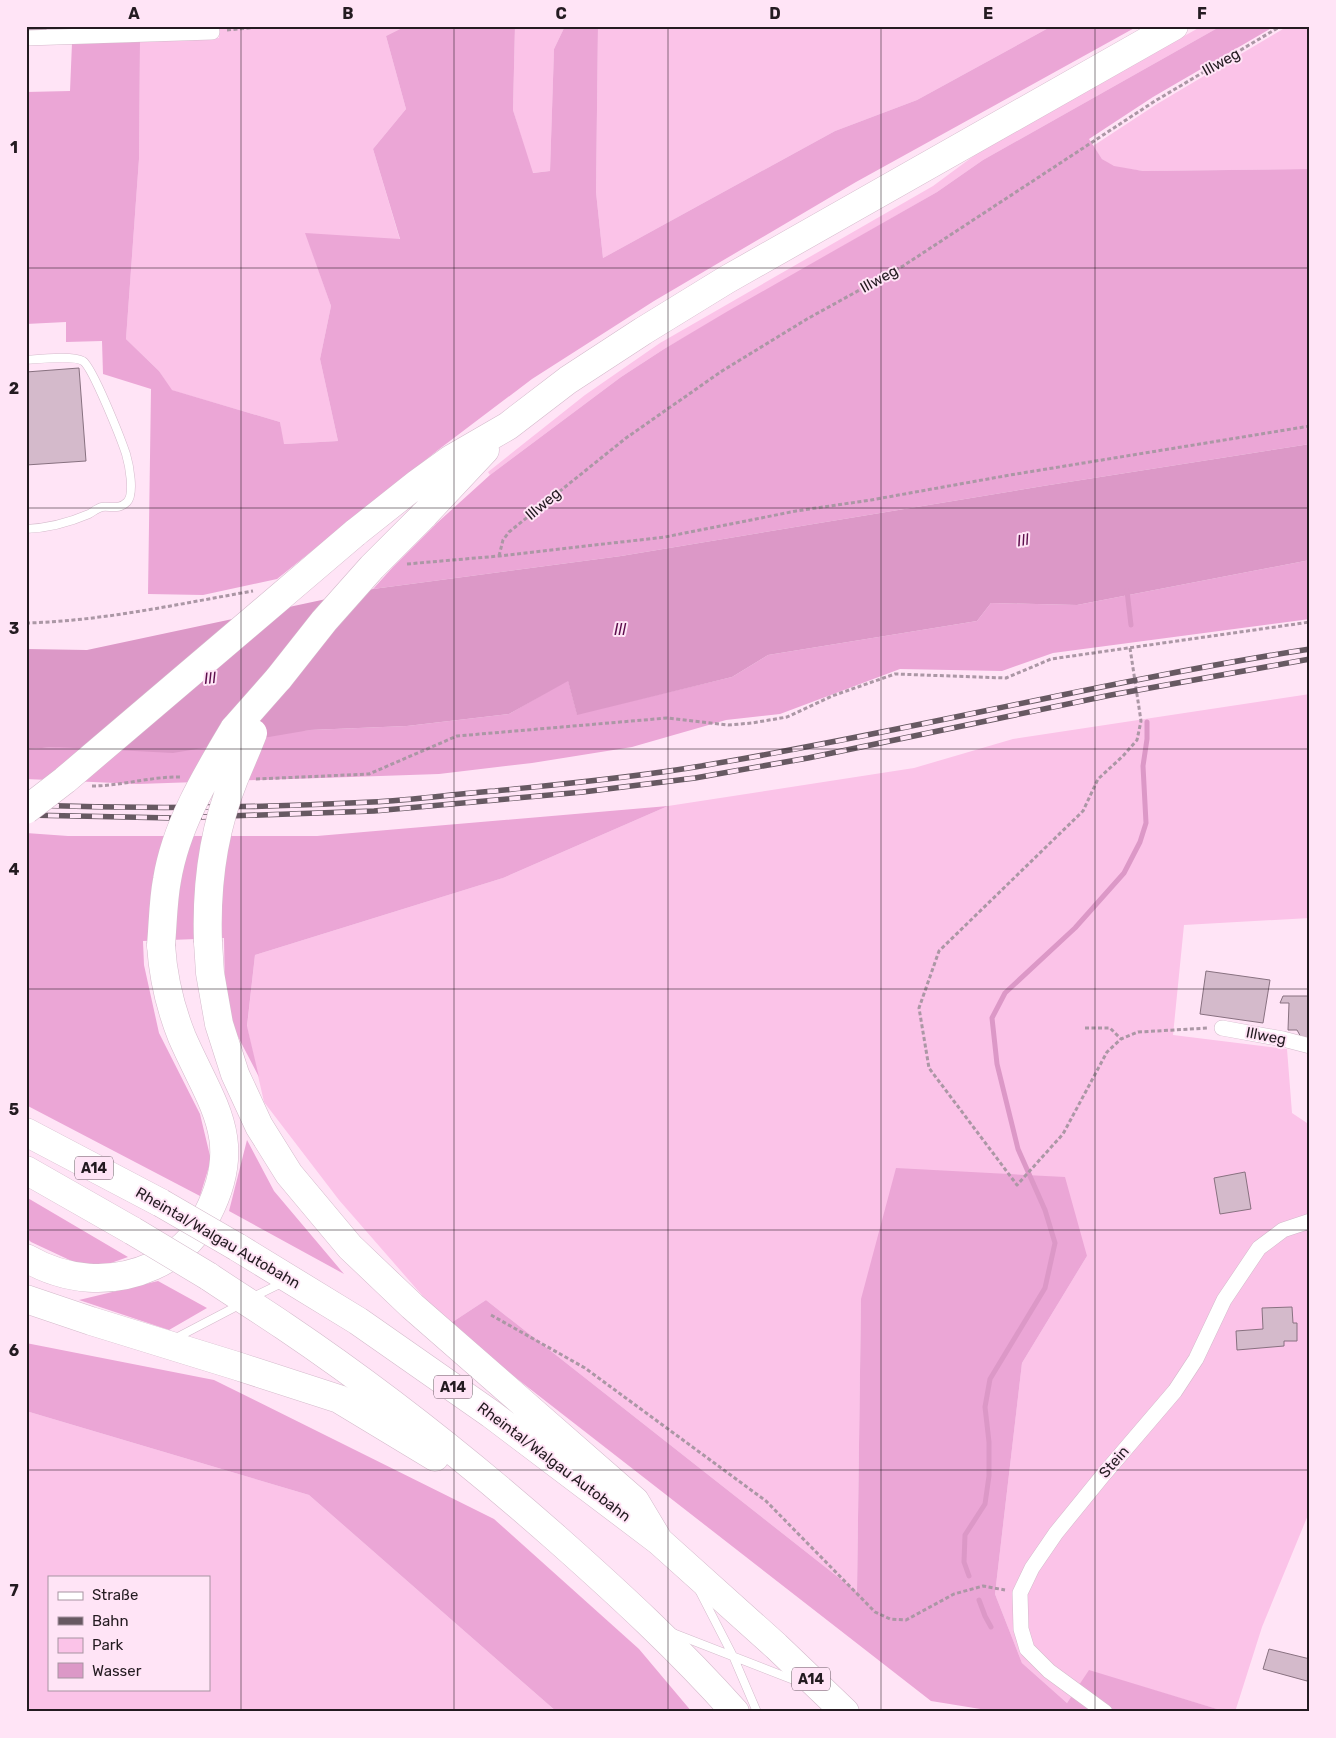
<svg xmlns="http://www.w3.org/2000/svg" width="1336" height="1738" font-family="Rubik,sans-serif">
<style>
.green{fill:#fbc3e8;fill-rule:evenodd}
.forest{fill:#eba6d6}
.water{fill:#dc98c7}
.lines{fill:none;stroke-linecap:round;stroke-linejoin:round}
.stream{stroke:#dc98c7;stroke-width:5}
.building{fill:#d4bacb;stroke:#887180}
.service-casing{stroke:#d4bacb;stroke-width:9}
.minor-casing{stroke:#d4bacb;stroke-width:16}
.motorway-casing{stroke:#d4bacb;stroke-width:29}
.path{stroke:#ab97a5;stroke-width:3;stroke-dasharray:4 2.5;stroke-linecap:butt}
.service{stroke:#fff;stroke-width:8}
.minor{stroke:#fff;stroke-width:15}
.motorway{stroke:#fff;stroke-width:28}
.rail-casing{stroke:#675962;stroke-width:5.5}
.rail{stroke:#ffe4f6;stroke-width:4;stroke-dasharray:11;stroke-linecap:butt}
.motorway-bridge-casing{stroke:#d4bacb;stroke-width:29;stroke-linecap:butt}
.motorway-bridge{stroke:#fff;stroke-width:28}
.grid{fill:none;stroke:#241b21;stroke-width:1;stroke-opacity:0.55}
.labels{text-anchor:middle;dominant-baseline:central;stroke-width:4;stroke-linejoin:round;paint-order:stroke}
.shield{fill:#ffe4f6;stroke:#665761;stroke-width:1}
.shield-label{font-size:14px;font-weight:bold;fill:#241b21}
.street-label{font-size:15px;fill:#241b21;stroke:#ffe4f6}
.water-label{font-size:16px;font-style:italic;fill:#5e0e4d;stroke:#ffe4f6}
.neatline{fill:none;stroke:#241b21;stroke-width:2}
.grid-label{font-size:16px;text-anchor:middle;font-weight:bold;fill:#241b21}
</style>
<rect width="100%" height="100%" fill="#ffe4f6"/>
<path class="green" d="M 220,26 L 406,26 L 386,36 L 406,109 L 373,149 L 400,240 L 306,234 L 331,306 L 320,359 L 338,441 L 283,444 L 280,422 L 171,390 L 159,371 L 126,339 L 139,159 L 140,42 L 219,38 Z
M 515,26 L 565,26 L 554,49 L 550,171 L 532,173 L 513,110 Z
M 598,26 L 1052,26 L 917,100 L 835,131 L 603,258 L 596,192 Z
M 1202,26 L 1221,26 L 983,160 L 937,192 L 664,349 L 621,377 L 490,475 L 488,472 L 585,395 L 660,343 L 933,186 L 979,152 Z
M 1288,26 L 1310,26 L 1310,169 L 1143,171 L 1114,167 L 1102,159 L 1093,146 L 1157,104 Z
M 1310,694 L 1310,918 L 1184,925 L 1173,1035 L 1287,1049 L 1292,1113 L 1310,1125 L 1310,1515 L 1308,1515 L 1262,1627 L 1235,1712 L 1227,1712 L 1089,1671 L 1067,1703 L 1022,1663 L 995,1594 L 1022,1363 L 1087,1256 L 861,1299 L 857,1592 L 486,1300 L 448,1325 L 339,1200 L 264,1102 L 247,1027 L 255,955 L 503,878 L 668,806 L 914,768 L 1013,739 Z
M 26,1411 L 309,1495 L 557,1712 L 26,1712 ZM 49,1577 L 209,1577 L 209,1689 L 49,1689 Z"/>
<path class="forest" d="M 406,26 L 515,26 L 513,110 L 533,173 L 550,171 L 554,49 L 565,26 L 598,26 L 596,192 L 603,258 L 835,131 L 917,100 L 1052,26 L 1138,26 L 856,182 L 654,301 L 532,379 L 438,450 L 277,579 L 203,595 L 148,594 L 151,389 L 103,374 L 102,341 L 66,342 L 66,322 L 26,324 L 26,92 L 70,91 L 72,43 L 140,42 L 139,159 L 126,339 L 159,371 L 172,390 L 280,422 L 284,444 L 338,441 L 320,359 L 331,306 L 305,233 L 400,239 L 373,149 L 406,109 L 386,36 Z
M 1221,26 L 1275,26 L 1153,97 L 1089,139 L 1102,159 L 1114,166 L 1143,171 L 1310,169 L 1310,444 L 1043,486 L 621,556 L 373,589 L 393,567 L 437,523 L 490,475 L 621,377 L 664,349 L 728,311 L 937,192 L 983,160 Z
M 1310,560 L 1310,619 L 1053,653 L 1002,671 L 900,669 L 780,714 L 726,720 L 632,747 L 532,763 L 439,774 L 138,784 L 26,779 L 26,749 L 310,730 L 407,726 L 509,714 L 568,680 L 577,714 L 732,677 L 768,655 L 977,621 L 991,603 L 1077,605 Z
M 668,806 L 503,878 L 255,955 L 247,1026 L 259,1077 L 234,1029 L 225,997 L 224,938 L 143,941 L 144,965 L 159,1033 L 200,1114 L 211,1160 L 200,1196 L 26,1105 L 26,833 L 68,836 L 317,836 Z
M 247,1140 L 274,1191 L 344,1274 L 229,1211 Z
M 896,1168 L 1065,1177 L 1087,1256 L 1022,1363 L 995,1594 L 1022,1663 L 1067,1703 L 1089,1670 L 1227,1712 L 999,1712 L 931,1701 L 448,1325 L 486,1300 L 857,1592 L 861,1299 Z
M 26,1197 L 128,1257 L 91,1270 L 31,1242 L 26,1237 Z
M 158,1281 L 207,1308 L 169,1330 L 79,1300 Z
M 26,1343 L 214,1380 L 494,1519 L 639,1649 L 692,1712 L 557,1712 L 309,1495 L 26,1411 Z"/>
<path class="water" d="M 1310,444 L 1310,560 L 1077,605 L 991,603 L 977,621 L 768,655 L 732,677 L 577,715 L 568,681 L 509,714 L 407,726 L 310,730 L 173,753 L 58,747 L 26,749 L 26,649 L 87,650 L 373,589 L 621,556 L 1043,486 Z"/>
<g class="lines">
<path class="stream" d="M 1127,591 L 1131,625
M 969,1576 L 964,1562 L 965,1535 L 985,1504 L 989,1476 L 989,1442 L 985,1407 L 990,1379 L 1045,1288 L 1055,1243 L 1045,1210 L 1018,1149 L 997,1064 L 992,1018 L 1005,993 L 1075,928 L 1124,873 L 1140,842 L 1146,823 L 1143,766 L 1147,739 L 1147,722
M 979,1600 L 985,1616 L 991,1627"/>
</g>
<path class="building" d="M 26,26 L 46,26 L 46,30 L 26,30 Z
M 63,26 L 100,26 L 100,28 L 63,29 Z
M 79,368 L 86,461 L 26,465 L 26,372 Z
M 1206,971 L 1270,980 L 1263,1023 L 1200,1014 Z
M 1283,996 L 1310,996 L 1310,1039 L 1302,1039 L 1297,1030 L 1288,1030 L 1289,1003 L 1280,1003 Z
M 1245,1172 L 1251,1209 L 1220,1214 L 1214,1178 Z
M 1292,1307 L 1293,1323 L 1297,1323 L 1297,1341 L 1284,1341 L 1284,1346 L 1237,1350 L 1236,1331 L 1263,1329 L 1262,1308 Z
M 1269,1649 L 1310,1659 L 1310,1671 L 1307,1681 L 1263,1669 Z"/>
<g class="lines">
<g class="service-casing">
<path id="service" d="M 26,360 C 39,359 73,355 83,361 C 93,368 121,439 126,454 C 129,464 135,494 127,502 C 119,510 111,506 102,507 C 97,508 93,512 89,514 C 68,523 49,528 26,529
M 251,1298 L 284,1282
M 174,1339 L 241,1304
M 700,1592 L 733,1656 L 757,1712
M 673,1633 L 799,1682"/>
</g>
<g class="minor-casing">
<path id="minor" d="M 26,38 L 212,32
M 1222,1028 L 1283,1039 L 1310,1046
M 1105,1712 L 1049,1671 L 1027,1649 L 1021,1629 L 1020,1593 L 1032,1568 L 1056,1533 L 1104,1474 L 1175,1391 L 1196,1359 L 1224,1300 L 1259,1248 L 1283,1230 L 1310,1221"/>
</g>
<g class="motorway-casing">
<path id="motorway" d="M 423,516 L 485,450
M 355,533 L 418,483 L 451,459 L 508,426 L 568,380 L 643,331 L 726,280 L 1174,26
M 234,729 L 279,678
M 208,942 L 210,973 L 219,1024 L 235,1074 L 259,1126 L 289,1174 L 350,1247 L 412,1306 L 635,1501 L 659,1541
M 26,1132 L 161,1203
M 26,1170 L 133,1231
M 237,1247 L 358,1321 L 491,1414 L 659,1541 L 776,1646 L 845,1712
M 26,1258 C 66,1281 111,1285 153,1266 C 178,1255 195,1239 207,1215 C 246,1140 211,1104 182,1037 C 170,1007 163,977 161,945
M 208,1276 C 233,1293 259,1309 284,1326 C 379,1390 470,1462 556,1538 C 618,1593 679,1649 735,1712
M 26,1299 L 91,1321 L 237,1366 L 339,1399 L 435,1457"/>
</g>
<path class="path" d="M 227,30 L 269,26
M 499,556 L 503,540 L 509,532 L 626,438 L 722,371 L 807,319 L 903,266 L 1155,101 L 1281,26
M 407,564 L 499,556 L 665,537 L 796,511 L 871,500 L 1010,475 L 1310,426
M 26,623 C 103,621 178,604 253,591
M 1130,648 L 1141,721 L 1137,740 L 1123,756 L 1098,779 L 1083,811 L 939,951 L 919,1008 L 929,1068 L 1017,1185 L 1063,1134 L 1107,1052 L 1121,1039 L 1138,1032 L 1209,1028
M 256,779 L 369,774 L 457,736 L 667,718 L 728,725 L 752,723 L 787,717 L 832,696 L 895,674 L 1006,678 L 1051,659 L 1310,622
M 92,786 C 122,786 152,776 182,777
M 1085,1028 L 1110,1028 L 1121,1039
M 491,1315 L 585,1368 L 766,1501 L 875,1612 L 890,1619 L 906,1620 L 954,1594 L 983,1586 L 1005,1590"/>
<use href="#service" class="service"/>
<use href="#minor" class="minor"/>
<use href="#motorway" class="motorway"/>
<g class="rail-casing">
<path id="rail" d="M 26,805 C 141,809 257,808 372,802 C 413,800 454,794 495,791 C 562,784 629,778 695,767 C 901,733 1104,681 1310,649
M 26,815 L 173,818 L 374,811 L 583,792 L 695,778 L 808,758 L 1111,695 L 1310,659"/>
</g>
<use href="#rail" class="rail"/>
<g class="motorway-bridge-casing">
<path id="motorway-bridge" d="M 279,678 L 324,621 L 372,567 L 423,516
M 26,810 L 65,780 L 355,533
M 208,942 C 206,887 213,831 234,779 C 240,764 247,749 253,733
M 161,945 C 163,923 163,901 167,880 C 176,825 206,776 234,729
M 161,1203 L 237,1247
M 133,1231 L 208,1276"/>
</g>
<use href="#motorway-bridge" class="motorway-bridge"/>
</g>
<path class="grid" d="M 241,26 L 241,1712M 454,26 L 454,1712M 668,26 L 668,1712M 881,26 L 881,1712M 1095,26 L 1095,1712M 26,268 L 1310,268M 26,508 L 1310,508M 26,749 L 1310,749M 26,989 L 1310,989M 26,1230 L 1310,1230M 26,1470 L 1310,1470"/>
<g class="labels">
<g class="shield">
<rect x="75" y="1156.5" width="38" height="23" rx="4"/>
<rect x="434" y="1375.5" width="38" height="23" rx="4"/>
<rect x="792" y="1667.5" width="38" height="23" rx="4"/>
</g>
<g class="shield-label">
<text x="94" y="1168">A14</text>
<text x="453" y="1387">A14</text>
<text x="811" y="1679">A14</text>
</g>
<g class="street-label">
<text transform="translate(1221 62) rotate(-29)">Illweg</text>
<text transform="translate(879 279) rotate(-29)">Illweg</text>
<text transform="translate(543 504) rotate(-40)">Illweg</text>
<text transform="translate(1266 1036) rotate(11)">Illweg</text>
<text transform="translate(218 1238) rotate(30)">Rheintal/Walgau Autobahn</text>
<text transform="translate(554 1462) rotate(37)">Rheintal/Walgau Autobahn</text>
<text transform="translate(1114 1462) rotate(-49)">Stein</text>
</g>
<g class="water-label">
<text transform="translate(1023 540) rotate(-9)">Ill</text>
<text x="620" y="629">Ill</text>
<text transform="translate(210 678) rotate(-6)">Ill</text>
</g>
</g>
<rect width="1336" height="1738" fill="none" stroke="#ffe4f6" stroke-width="55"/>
<rect x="48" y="1576" width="162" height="115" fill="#ffe4f6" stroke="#a794a1"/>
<rect x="58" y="1592" width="25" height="8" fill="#ffffff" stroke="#a794a1"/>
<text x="92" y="1600" font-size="15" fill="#241b21">Straße</text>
<rect x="58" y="1617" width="25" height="8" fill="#675962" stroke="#a794a1"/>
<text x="92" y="1626" font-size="15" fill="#241b21">Bahn</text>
<rect x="58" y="1638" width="25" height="15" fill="#fbc3e8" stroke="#a794a1"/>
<text x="92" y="1650" font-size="15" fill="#241b21">Park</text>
<rect x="58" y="1663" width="25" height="15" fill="#dc98c7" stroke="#a794a1"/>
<text x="92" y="1676" font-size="15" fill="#241b21">Wasser</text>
<rect x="28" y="28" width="1280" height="1682" class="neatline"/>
<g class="grid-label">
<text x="134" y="19">A</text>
<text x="348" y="19">B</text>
<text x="561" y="19">C</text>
<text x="775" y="19">D</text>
<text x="988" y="19">E</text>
<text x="1202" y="19">F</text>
<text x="14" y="153">1</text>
<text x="14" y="394">2</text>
<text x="14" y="634">3</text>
<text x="14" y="875">4</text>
<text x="14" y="1115">5</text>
<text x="14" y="1356">6</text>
<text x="14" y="1596">7</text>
</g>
</svg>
